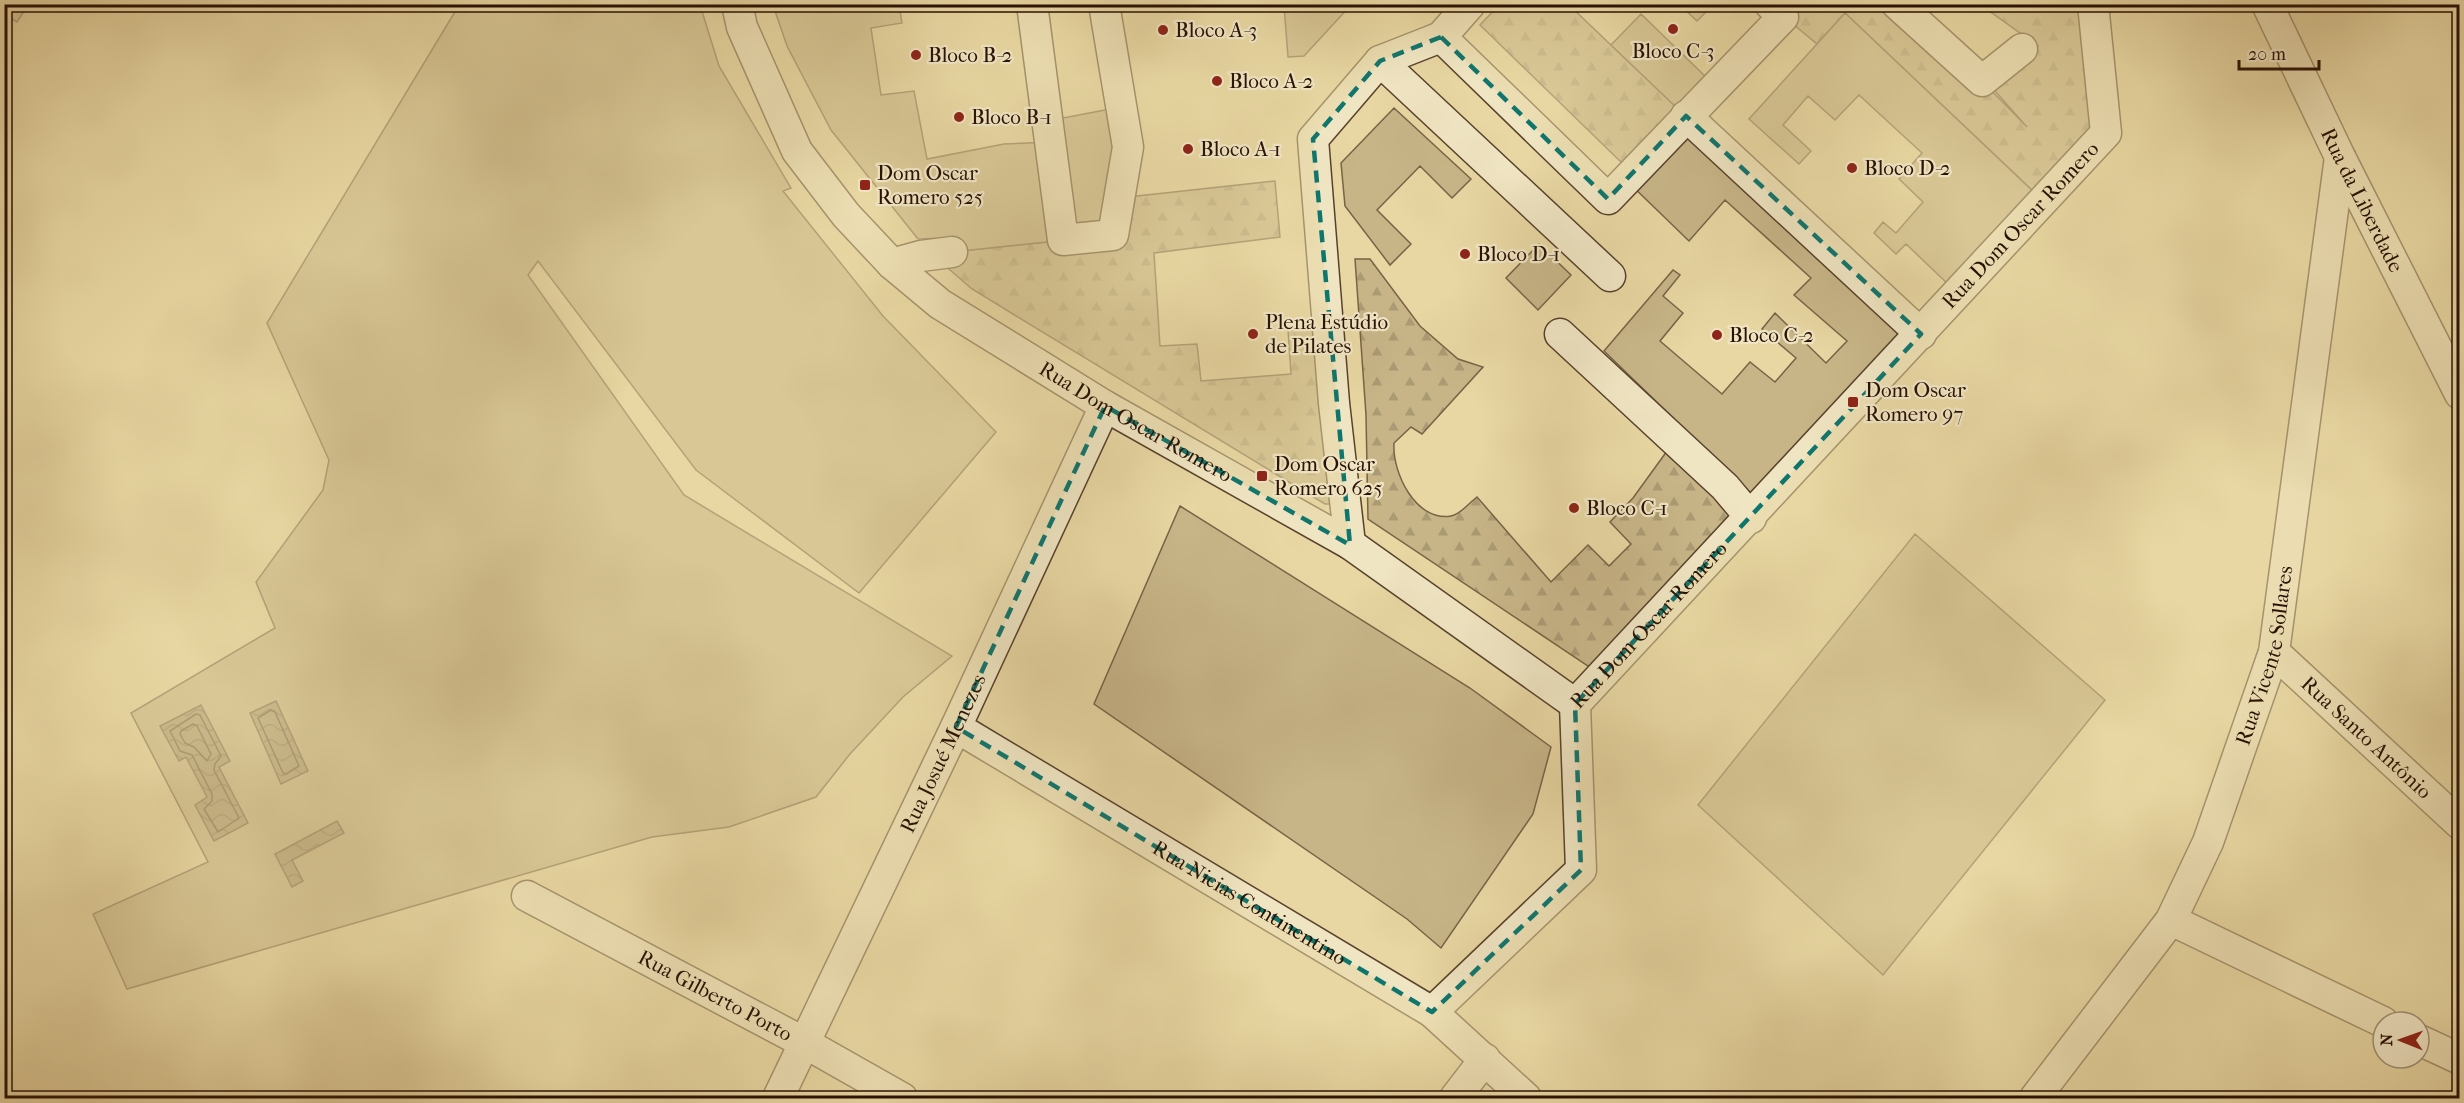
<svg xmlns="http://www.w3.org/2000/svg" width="2464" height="1103" font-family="'IM FELL French Canon',serif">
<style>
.forest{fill:url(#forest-firs);stroke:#786346;stroke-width:1.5}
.green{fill:#c7b588;stroke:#786346;stroke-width:1.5}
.water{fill:url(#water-waves);stroke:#746043;stroke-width:1.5}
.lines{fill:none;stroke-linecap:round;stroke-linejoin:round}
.shore{stroke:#685239;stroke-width:1.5}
.minor-casing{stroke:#58422c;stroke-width:33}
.minor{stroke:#f0e5c3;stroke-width:30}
.marked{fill:none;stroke:#0f766e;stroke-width:4.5;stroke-dasharray:12 8;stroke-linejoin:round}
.poi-dot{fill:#8f2418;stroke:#f0e5c3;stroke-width:2}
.labels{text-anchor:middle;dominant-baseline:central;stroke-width:4.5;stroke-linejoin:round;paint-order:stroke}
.poi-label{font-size:21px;fill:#281105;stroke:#f0e5c3;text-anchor:start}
.street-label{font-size:21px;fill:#281105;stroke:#f0e5c3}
</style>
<defs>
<pattern id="forest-firs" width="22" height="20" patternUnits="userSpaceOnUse" patternTransform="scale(1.5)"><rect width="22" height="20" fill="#c7b588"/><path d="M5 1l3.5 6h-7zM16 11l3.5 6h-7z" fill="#ab9b74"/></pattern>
<pattern id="water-waves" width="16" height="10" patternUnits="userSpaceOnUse" patternTransform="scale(1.5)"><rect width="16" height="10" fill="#a7946d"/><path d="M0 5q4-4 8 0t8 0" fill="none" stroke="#887758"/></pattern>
</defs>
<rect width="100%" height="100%" fill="#e8d7a3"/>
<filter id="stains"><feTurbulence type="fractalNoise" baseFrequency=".00333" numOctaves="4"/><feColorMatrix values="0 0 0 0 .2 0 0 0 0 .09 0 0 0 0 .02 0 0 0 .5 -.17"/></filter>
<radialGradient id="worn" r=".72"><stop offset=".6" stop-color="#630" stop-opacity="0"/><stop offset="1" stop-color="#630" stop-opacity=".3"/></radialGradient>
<path class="forest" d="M 1499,5 L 1569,5 L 1677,108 L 1624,165 L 1480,25 Z
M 1770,5 L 1897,5 L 1982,81 L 2027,127 L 1995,91 L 2038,46 L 1981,5 L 2080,5 L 2090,126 L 2086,139 L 2036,194 L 1845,13 L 1817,44 Z
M 1275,181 L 1280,237 L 1154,253 L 1160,346 L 1197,344 L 1201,381 L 1291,374 L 1288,330 L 1323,326 L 1332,504 L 1325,504 L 972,289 L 943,264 L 952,252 L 1113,235 L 1119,198 Z
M 1355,259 L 1370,259 L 1420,326 L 1458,359 L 1483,367 L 1422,434 L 1411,427 L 1394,443 C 1392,473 1416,522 1451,516 C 1460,515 1470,502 1477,497 L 1551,582 L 1588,545 L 1609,566 L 1631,544 L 1610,522 L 1633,498 L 1675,440 L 1741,513 L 1594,670 L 1368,519 L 1366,415 Z"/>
<path class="green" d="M 5,4 L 28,4 L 28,5 L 17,22 L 5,15 Z
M 459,5 L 700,5 L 719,66 L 791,188 L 783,191 L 883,316 L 996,432 L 859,593 L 696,470 L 538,261 L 528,275 L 684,495 L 952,656 L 903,697 L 850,754 L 816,797 L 729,827 L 652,837 L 127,989 L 93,914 L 208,862 L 131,713 L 275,628 L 256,582 L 323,490 L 329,460 L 267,323 Z
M 773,5 L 899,5 L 902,23 L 871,28 L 881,95 L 914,91 L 927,159 L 1004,144 L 1049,142 L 1047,121 L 1121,107 L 1113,235 L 952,252 L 945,238 L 918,239 L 831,130 L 787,46 Z
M 1284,5 L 1284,4 L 1351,5 L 1304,56 L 1288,57 Z
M 1416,5 L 1456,5 L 1433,12 Z
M 1680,5 L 1713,5 L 1697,21 Z
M 1845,13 L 2036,194 L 1951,287 L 1906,244 L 1896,254 L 1874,233 L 1883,222 L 1896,233 L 1923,202 L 1899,179 L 1922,153 L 1859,95 L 1835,120 L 1808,96 L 1783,125 L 1811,151 L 1799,164 L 1749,119 Z
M 1641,14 L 1706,77 L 1677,108 L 1611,45 Z
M 1394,108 L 1471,179 L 1452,198 L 1420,166 L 1377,210 L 1411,244 L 1390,265 L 1345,206 L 1341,163 Z
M 1686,116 L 1905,337 L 1755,497 L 1604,351 L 1673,270 L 1680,275 L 1663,296 L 1683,313 L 1660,341 L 1722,394 L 1750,362 L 1775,382 L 1796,358 L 1762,329 L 1775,313 L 1826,363 L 1847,341 L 1794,295 L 1811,278 L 1725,200 L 1689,241 L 1626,180 Z
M 1539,244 L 1571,275 L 1538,310 L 1506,278 Z
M 1180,506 L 1470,688 L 1551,747 L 1533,814 L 1441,948 L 1407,919 L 1094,704 Z
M 1915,534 L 2105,700 L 1883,975 L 1698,805 Z"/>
<path class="water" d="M 276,701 L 308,771 L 281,784 L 250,713 Z
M 201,705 L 230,761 L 219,767 L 248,823 L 214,841 L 195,805 L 207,797 L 186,757 L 179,761 L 160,726 Z
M 337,821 L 344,833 L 292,860 L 303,881 L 292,887 L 275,854 Z"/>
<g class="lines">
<path class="shore" d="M 271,710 L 275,712 L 299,766 L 286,774 L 283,773 L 258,718 Z
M 196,714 L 200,715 L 221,756 L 215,764 L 214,770 L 239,818 L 218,832 L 204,809 L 212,801 L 212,794 L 192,755 L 180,751 L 170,731 Z
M 193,724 L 197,726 L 211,754 L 207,761 L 194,747 L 185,743 L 180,734 L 181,731 Z"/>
<g class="minor-casing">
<g id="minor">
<path id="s1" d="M 737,4 L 742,27 L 797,151 L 846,215 L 892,264 L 940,304 L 1105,406 L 1350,544 L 1575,704"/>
<path d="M 1032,4 L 1063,240 L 1113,235 L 1128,147 L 1104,4"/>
<path d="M 1897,4 L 1982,81 L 2022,49"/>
<path id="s2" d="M 2267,4 L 2340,157 L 2460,394"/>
<path d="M 1441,37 L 1470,4"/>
<path d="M 1380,61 L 1610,276"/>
<path d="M 1686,116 L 1921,334"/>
<path d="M 892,264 L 921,256 L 952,252"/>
<path d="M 1560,334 L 1725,487 L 1751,518"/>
<path d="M 1350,544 L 1334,403 L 1313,139 L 1380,61 L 1441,37 L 1608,199 L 1783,17 L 1770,4"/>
<path id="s3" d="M 2274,652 L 2460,824"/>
<path id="s4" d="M 1575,704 L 2106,133 L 2093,4"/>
<path id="s5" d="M 956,727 L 1432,1012 L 1526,1098"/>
<path id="s6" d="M 527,896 L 803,1042 L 902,1098"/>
<path d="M 2171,920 L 2383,1022"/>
<path d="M 1432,1012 L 1581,870 L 1575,704"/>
<path d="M 2419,1040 L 2460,1059"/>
<path id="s7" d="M 778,1098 L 956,727 L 1105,406"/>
<path d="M 1455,1098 L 1485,1059"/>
<path id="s8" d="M 2035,1098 L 2171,920 L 2208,842 L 2274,652 L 2340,157"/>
</g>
</g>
<use href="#minor" class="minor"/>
</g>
<path d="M0 0H2464V1103H0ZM 1441,37 L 1608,199 L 1686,116 L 1921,334 L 1575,704 L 1581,870 L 1432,1012 L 956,727 L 1105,406 L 1350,545 L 1313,139 L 1380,61 Z" fill="#e8d7a3" fill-opacity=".55" fill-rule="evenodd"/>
<path class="marked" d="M 1441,37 L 1608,199 L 1686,116 L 1921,334 L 1575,704 L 1581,870 L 1432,1012 L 956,727 L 1105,406 L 1350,545 L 1313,139 L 1380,61 Z"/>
<g class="poi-dot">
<circle cx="1673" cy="29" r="6"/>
<circle cx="1163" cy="30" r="6"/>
<circle cx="916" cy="55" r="6"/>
<circle cx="1217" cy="81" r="6"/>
<circle cx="959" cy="117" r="6"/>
<circle cx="1188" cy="149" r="6"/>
<circle cx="1852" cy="168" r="6"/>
<rect x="859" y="179" width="12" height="12" rx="3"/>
<circle cx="1465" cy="254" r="6"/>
<circle cx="1253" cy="334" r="6"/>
<circle cx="1717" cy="335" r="6"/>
<rect x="1847" y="396" width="12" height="12" rx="3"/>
<rect x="1256" y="470" width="12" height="12" rx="3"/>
<circle cx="1574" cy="508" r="6"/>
</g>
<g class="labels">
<g class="poi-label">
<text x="1175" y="30">Bloco A-3</text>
<text x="1673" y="51" text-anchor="middle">Bloco C-3</text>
<text x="928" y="55">Bloco B-2</text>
<text x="1229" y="81">Bloco A-2</text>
<text x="971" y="117">Bloco B-1</text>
<text x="1200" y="149">Bloco A-1</text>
<text x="1864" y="168">Bloco D-2</text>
<text x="877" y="173">Dom Oscar<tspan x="877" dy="24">Romero 525</tspan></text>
<text x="1477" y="254">Bloco D-1</text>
<text x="1265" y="322">Plena Estúdio<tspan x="1265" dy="24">de Pilates</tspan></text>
<text x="1729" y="335">Bloco C-2</text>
<text x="1865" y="390">Dom Oscar<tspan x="1865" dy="24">Romero 97</tspan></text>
<text x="1274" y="464">Dom Oscar<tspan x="1274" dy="24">Romero 625</tspan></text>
<text x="1586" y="508">Bloco C-1</text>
</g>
<g class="street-label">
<text stroke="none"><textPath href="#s2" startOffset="218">Rua da Liberdade</textPath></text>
<text stroke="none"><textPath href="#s4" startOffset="654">Rua Dom Oscar Romero</textPath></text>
<text stroke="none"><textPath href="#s1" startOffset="598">Rua Dom Oscar Romero</textPath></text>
<text stroke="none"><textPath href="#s4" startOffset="108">Rua Dom Oscar Romero</textPath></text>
<text stroke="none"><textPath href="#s8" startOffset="506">Rua Vicente Sollares</textPath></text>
<text stroke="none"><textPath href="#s3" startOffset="126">Rua Santo Antônio</textPath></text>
<text stroke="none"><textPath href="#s7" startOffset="382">Rua Josué Menezes</textPath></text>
<text stroke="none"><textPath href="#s5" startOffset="342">Rua Nicias Continentino</textPath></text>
<text stroke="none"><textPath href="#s6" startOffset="213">Rua Gilberto Porto</textPath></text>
</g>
</g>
<rect width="2464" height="1103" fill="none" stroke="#e8d7a3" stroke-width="24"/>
<rect x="6" y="6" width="2452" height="1091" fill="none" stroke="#281105" stroke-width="3"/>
<rect x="12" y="12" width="2440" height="1079" fill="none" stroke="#281105" stroke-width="1.5"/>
<g transform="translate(2401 1040) rotate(271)"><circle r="28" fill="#f0e5c3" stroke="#a09077" stroke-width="1.5"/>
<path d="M0-4.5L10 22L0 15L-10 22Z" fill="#8f2418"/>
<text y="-9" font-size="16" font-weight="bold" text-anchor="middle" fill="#281105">N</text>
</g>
<path d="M2239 60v9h80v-9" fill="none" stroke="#281105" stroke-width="3"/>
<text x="2248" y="60" font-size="18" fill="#281105" stroke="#f0e5c3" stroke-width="4.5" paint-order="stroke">20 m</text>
<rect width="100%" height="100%" filter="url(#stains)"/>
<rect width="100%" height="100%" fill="url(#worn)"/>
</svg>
